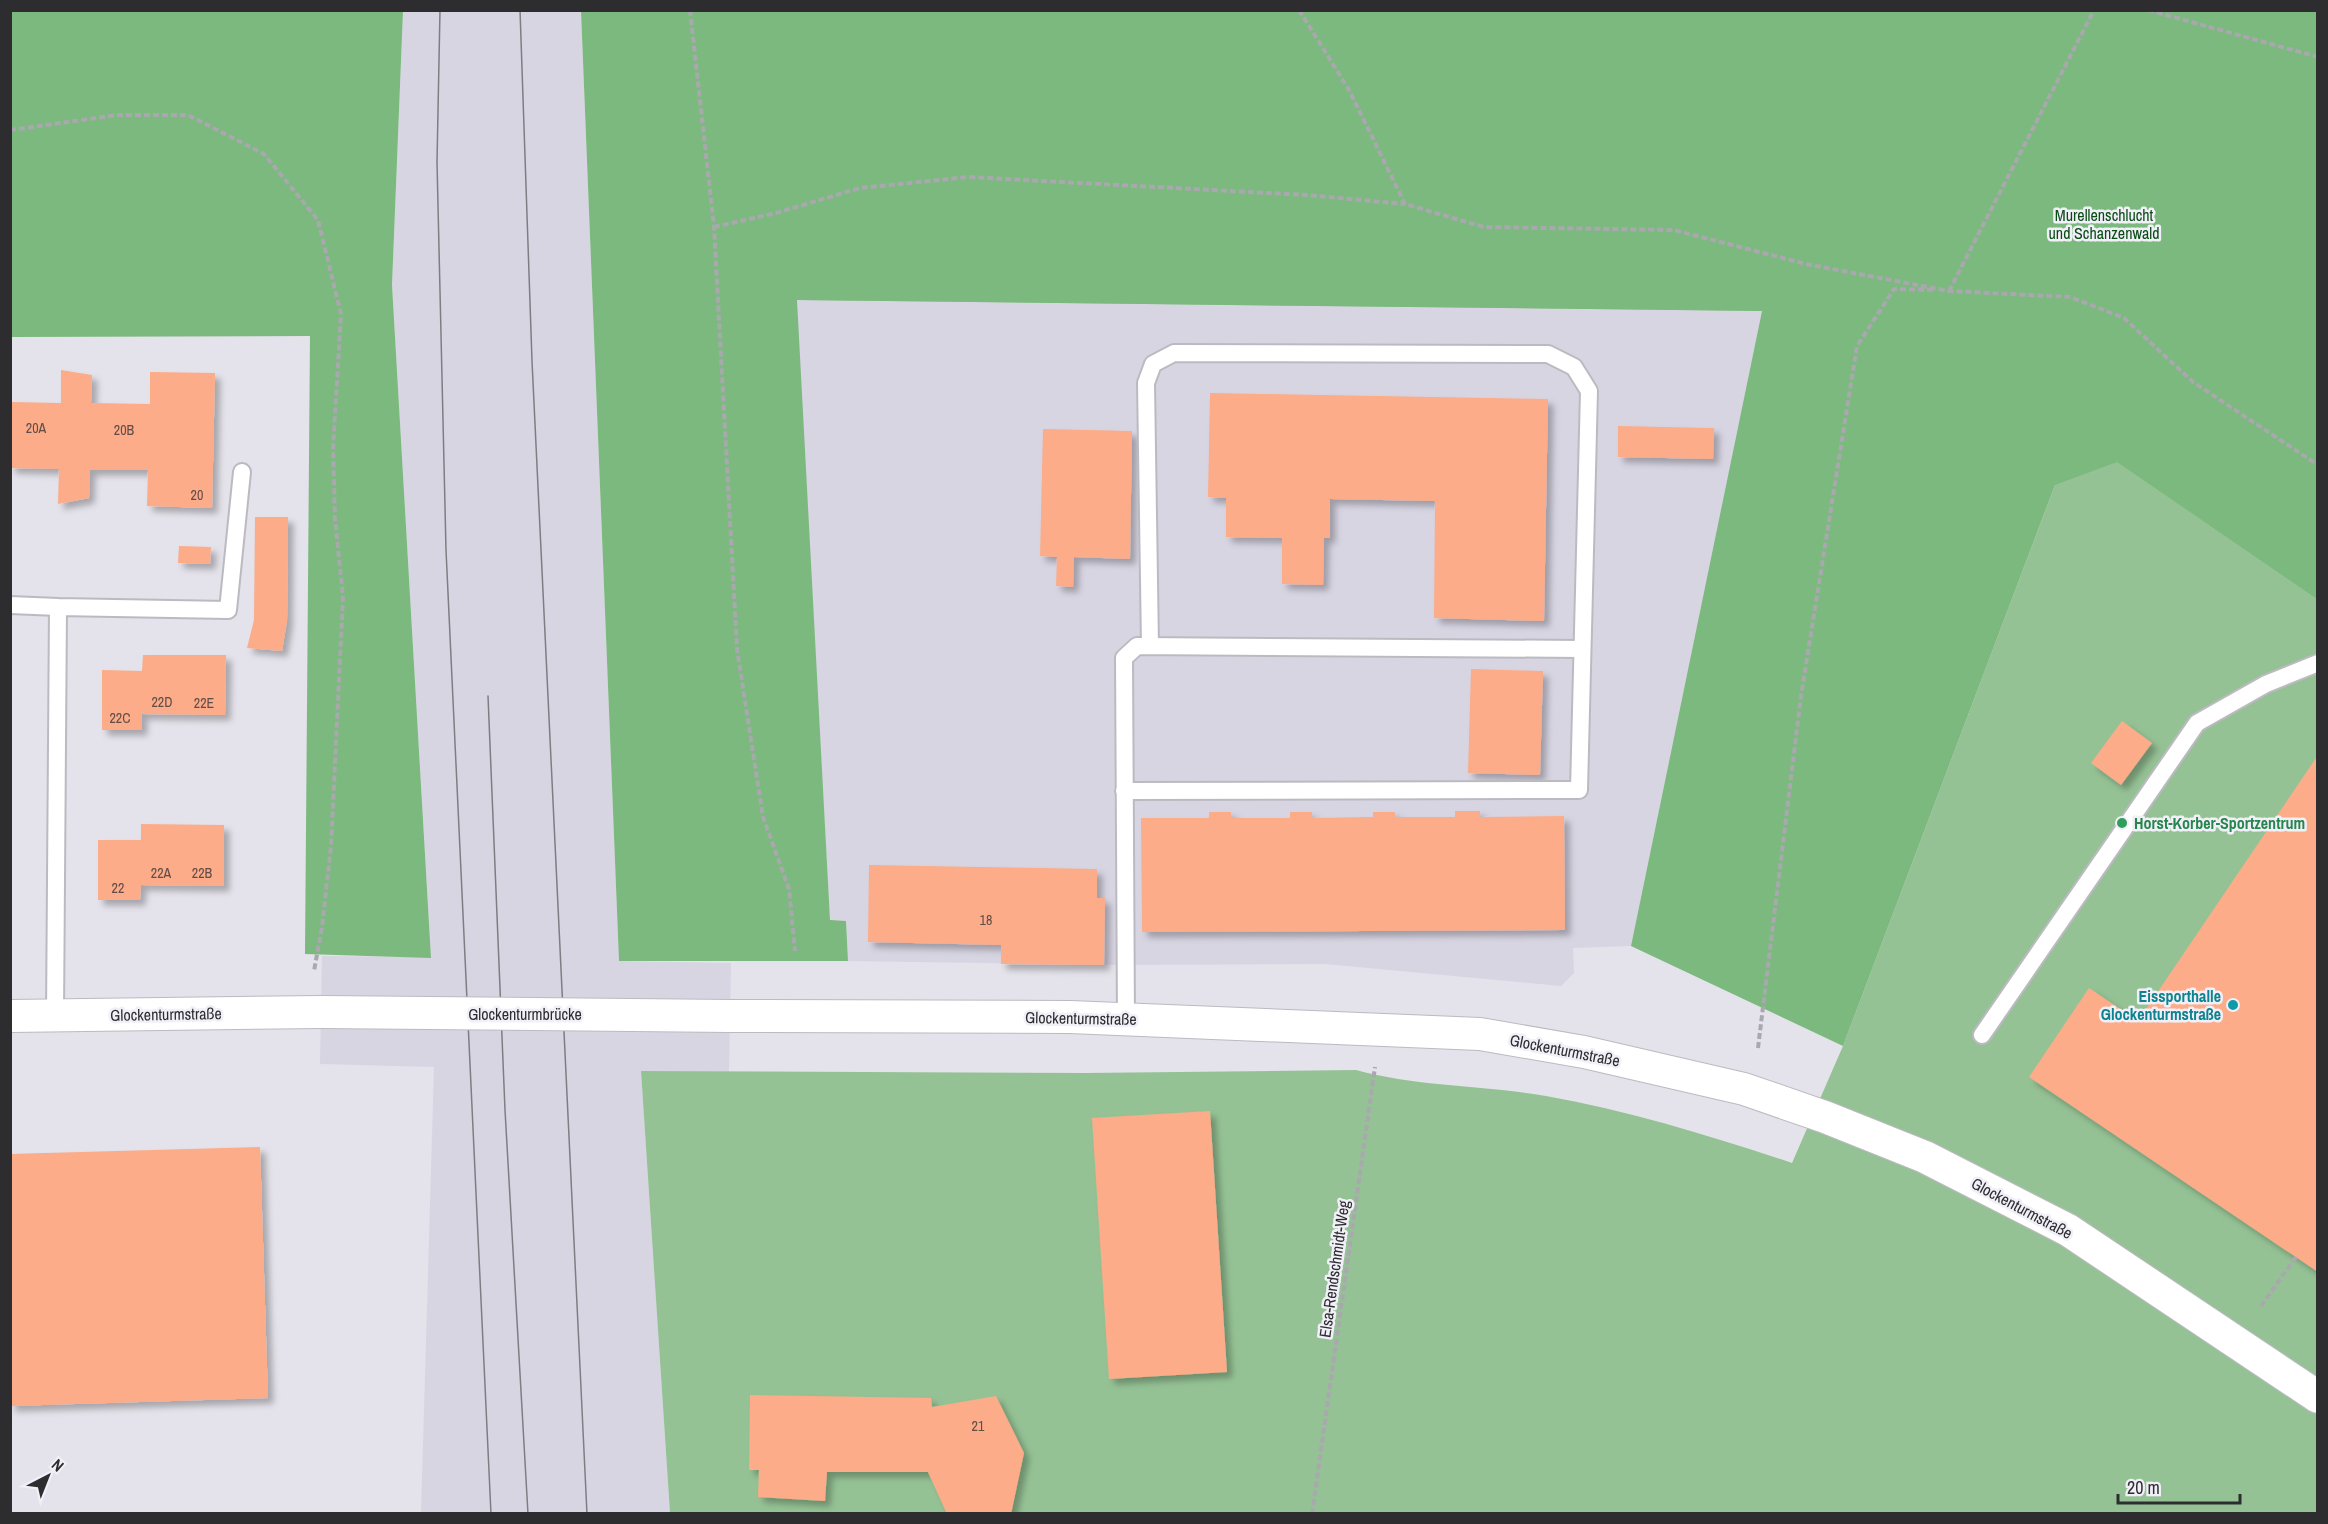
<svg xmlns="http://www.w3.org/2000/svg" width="2328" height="1524" font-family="'Archivo Narrow',sans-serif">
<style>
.built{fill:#d8d5e3}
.green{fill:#95c295}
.forest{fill:#7cb97e}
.building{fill:#fcac89;filter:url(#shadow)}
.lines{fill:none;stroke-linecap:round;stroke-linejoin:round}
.service-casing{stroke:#bcbac1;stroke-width:20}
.minor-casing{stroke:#bcbac1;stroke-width:34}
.path{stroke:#a9a8ae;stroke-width:4;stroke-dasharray:6 3;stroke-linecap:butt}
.service{stroke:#fff;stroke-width:16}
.minor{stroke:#fff;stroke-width:32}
.tram{stroke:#7e7d82;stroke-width:1.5}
.minor-bridge-casing{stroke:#bcbac1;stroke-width:34;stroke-linecap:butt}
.minor-bridge{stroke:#fff;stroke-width:32}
.leisure-dot{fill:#2e9e5b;stroke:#f1eff7;stroke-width:2}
.culture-dot{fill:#0f9aa8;stroke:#f1eff7;stroke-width:2}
.labels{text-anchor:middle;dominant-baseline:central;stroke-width:5;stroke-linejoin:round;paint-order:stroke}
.number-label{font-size:14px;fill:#614c46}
.park-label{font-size:16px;fill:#084c14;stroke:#f1eff7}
.leisure-label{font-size:16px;font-weight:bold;fill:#27864d;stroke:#f1eff7;text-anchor:start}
.culture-label{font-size:16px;font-weight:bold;fill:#0d838f;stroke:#f1eff7;text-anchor:end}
.street-label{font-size:16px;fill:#2d2c2f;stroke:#f1eff7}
</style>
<defs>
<filter id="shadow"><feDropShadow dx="5.5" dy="5.5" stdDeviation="3" flood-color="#0004"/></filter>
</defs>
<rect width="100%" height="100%" fill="#e4e2ea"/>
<path class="built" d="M 403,11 L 581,11 L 619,961 L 731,963 L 729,1072 L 641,1071 L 670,1513 L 421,1513 L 434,1067 L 320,1064 L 322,956 L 431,957 L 392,285 Z
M 796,300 L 1762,311 L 1631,946 L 1573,948 L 1574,973 L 1561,986 L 1325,964 L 1126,965 L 848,961 L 846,922 L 830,921 Z"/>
<path class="green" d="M 2317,11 L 2317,1513 L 670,1513 L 641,1071 L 1086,1073 L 1356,1070 C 1418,1087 1483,1085 1546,1096 C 1630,1111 1711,1136 1792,1163 L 1843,1046 L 2055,485 L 1762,311 L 796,300 Z"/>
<path class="forest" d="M 10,11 L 403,11 L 392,285 L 431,958 L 305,954 L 310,336 L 11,337 Z
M 581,11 L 2317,11 L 2317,599 L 2117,462 L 2055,485 L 1843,1046 L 1631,946 L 1762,311 L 797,300 L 830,920 L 846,921 L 848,961 L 619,961 Z"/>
<path class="building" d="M 61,370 L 92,375 L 91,403 L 150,404 L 150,372 L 215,373 L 212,508 L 147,506 L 148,470 L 90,470 L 89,498 L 58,504 L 59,469 L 10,468 L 10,402 L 61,403 Z
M 1210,393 L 1548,399 L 1544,621 L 1434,618 L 1435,501 L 1330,499 L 1330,538 L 1324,538 L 1323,585 L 1282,584 L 1282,538 L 1226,537 L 1226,498 L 1208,497 Z
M 1618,426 L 1714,428 L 1713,459 L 1618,457 Z
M 1043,429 L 1132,431 L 1130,559 L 1074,557 L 1073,587 L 1056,586 L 1057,557 L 1040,556 Z
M 255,517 L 288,517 L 287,621 L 282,651 L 247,648 L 254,620 Z
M 179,546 L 211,547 L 210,564 L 178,563 Z
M 143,655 L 226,655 L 225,715 L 142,714 L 142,730 L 102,730 L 102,670 L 142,671 Z
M 1471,669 L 1543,671 L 1540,775 L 1468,773 Z
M 2122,721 L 2152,743 L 2121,785 L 2091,763 Z
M 2318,755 L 2318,1272 L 2029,1077 L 2089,988 L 2138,1021 Z
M 1455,811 L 1480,811 L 1480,817 L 1564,816 L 1565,930 L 1142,932 L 1141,818 L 1209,818 L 1209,812 L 1231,812 L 1232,818 L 1290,818 L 1290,812 L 1312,812 L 1312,818 L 1373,817 L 1373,812 L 1395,812 L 1395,817 L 1455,817 Z
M 141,824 L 224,825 L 224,886 L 141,885 L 140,900 L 98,900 L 98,840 L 141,840 Z
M 869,865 L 1097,869 L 1097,898 L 1105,898 L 1104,965 L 1001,964 L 1001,945 L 868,942 Z
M 1210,1111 L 1227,1372 L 1109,1379 L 1092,1118 Z
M 260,1147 L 268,1398 L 10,1406 L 10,1154 Z
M 750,1395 L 931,1398 L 932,1407 L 996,1396 L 1024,1453 L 1011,1514 L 947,1514 L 928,1472 L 827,1472 L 825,1501 L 758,1497 L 759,1470 L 749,1470 Z"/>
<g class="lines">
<g class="service-casing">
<path id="service" d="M 10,605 L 58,607 L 55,1016
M 58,607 L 228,610 L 242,472
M 1124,791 L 1579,790 L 1589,391 L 1574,367 L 1548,354 L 1174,353 L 1153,364 L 1146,383 L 1150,646
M 1126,1019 L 1124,658 L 1137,646 L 1581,649
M 1982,1035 L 2197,723 L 2266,684 L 2318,663"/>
</g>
<g class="minor-casing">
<path id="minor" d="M 10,1016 L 321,1012
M 730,1016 L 1070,1017 L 1480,1034 L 1584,1052 L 1744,1089 L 1825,1117 L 1925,1157 L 2068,1230 L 2318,1397"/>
</g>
<path class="path" d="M 690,10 L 714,227 L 737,649 L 763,817 L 789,889 L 795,951
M 1299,10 L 1349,90 L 1405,204 L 1484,227 L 1674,230 L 1806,264 L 1949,291 L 2070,297 L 2124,318 L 2193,382 L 2318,465
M 2148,10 L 2318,57
M 10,130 L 117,115 L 188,115 L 264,154 L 318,220 L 341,314 L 333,448 L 335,519 L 343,597 L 331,846 L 322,927 L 314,971
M 714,227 L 776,213 L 860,188 L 968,177 L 1306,195 L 1405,204
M 1949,291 L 2094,10
M 1758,1048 L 1801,696 L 1857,346 L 1894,289 L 1933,290
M 2261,1306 L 2296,1257
M 1312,1514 L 1375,1067"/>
<use href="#service" class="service"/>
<use href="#minor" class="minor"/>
<path class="tram" d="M 440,10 L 437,162 L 446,550 L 491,1514
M 520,10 L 532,361 L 587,1514
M 488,696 L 505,1110 L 528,1514"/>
<g class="minor-bridge-casing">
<path id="minor-bridge" d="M 321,1012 L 730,1016"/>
</g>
<use href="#minor-bridge" class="minor-bridge"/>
</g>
<circle class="leisure-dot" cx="2122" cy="823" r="6"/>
<circle class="culture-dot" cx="2233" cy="1005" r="6"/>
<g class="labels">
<g class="number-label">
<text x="36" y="428">20A</text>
<text x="124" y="430">20B</text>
<text x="197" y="495">20</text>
<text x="162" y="702">22D</text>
<text x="204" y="703">22E</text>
<text x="120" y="718">22C</text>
<text x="161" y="873">22A</text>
<text x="202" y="873">22B</text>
<text x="118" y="888">22</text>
<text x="986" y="920">18</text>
<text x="978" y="1426">21</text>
</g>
<g class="park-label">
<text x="2104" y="215">Murellenschlucht<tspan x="2104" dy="18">und Schanzenwald</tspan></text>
</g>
<g class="leisure-label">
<text x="2134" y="823">Horst-Korber-Sportzentrum</text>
</g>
<g class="culture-label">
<text x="2221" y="996">Eissporthalle<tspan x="2221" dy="18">Glockenturmstraße</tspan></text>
</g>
<g class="street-label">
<text transform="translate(166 1014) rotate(-1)">Glockenturmstraße</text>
<text x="525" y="1014">Glockenturmbrücke</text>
<text transform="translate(1081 1018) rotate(1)">Glockenturmstraße</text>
<text transform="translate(1565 1050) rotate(11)">Glockenturmstraße</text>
<text transform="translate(2022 1208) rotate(28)">Glockenturmstraße</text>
<text transform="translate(1334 1269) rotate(-82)">Elsa-Rendschmidt-Weg</text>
</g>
</g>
<rect width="2328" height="1524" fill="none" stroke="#2d2c2f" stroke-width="24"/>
<g transform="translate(48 1476) rotate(42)" stroke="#f1eff7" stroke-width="4.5" paint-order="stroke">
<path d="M0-4.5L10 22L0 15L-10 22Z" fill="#2d2c2f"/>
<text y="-9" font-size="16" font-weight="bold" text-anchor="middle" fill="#2d2c2f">N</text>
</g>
<path d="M2118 1494v9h122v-9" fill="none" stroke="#2d2c2f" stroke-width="3"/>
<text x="2127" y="1494" font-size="18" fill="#2d2c2f" stroke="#f1eff7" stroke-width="4.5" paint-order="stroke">20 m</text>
</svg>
